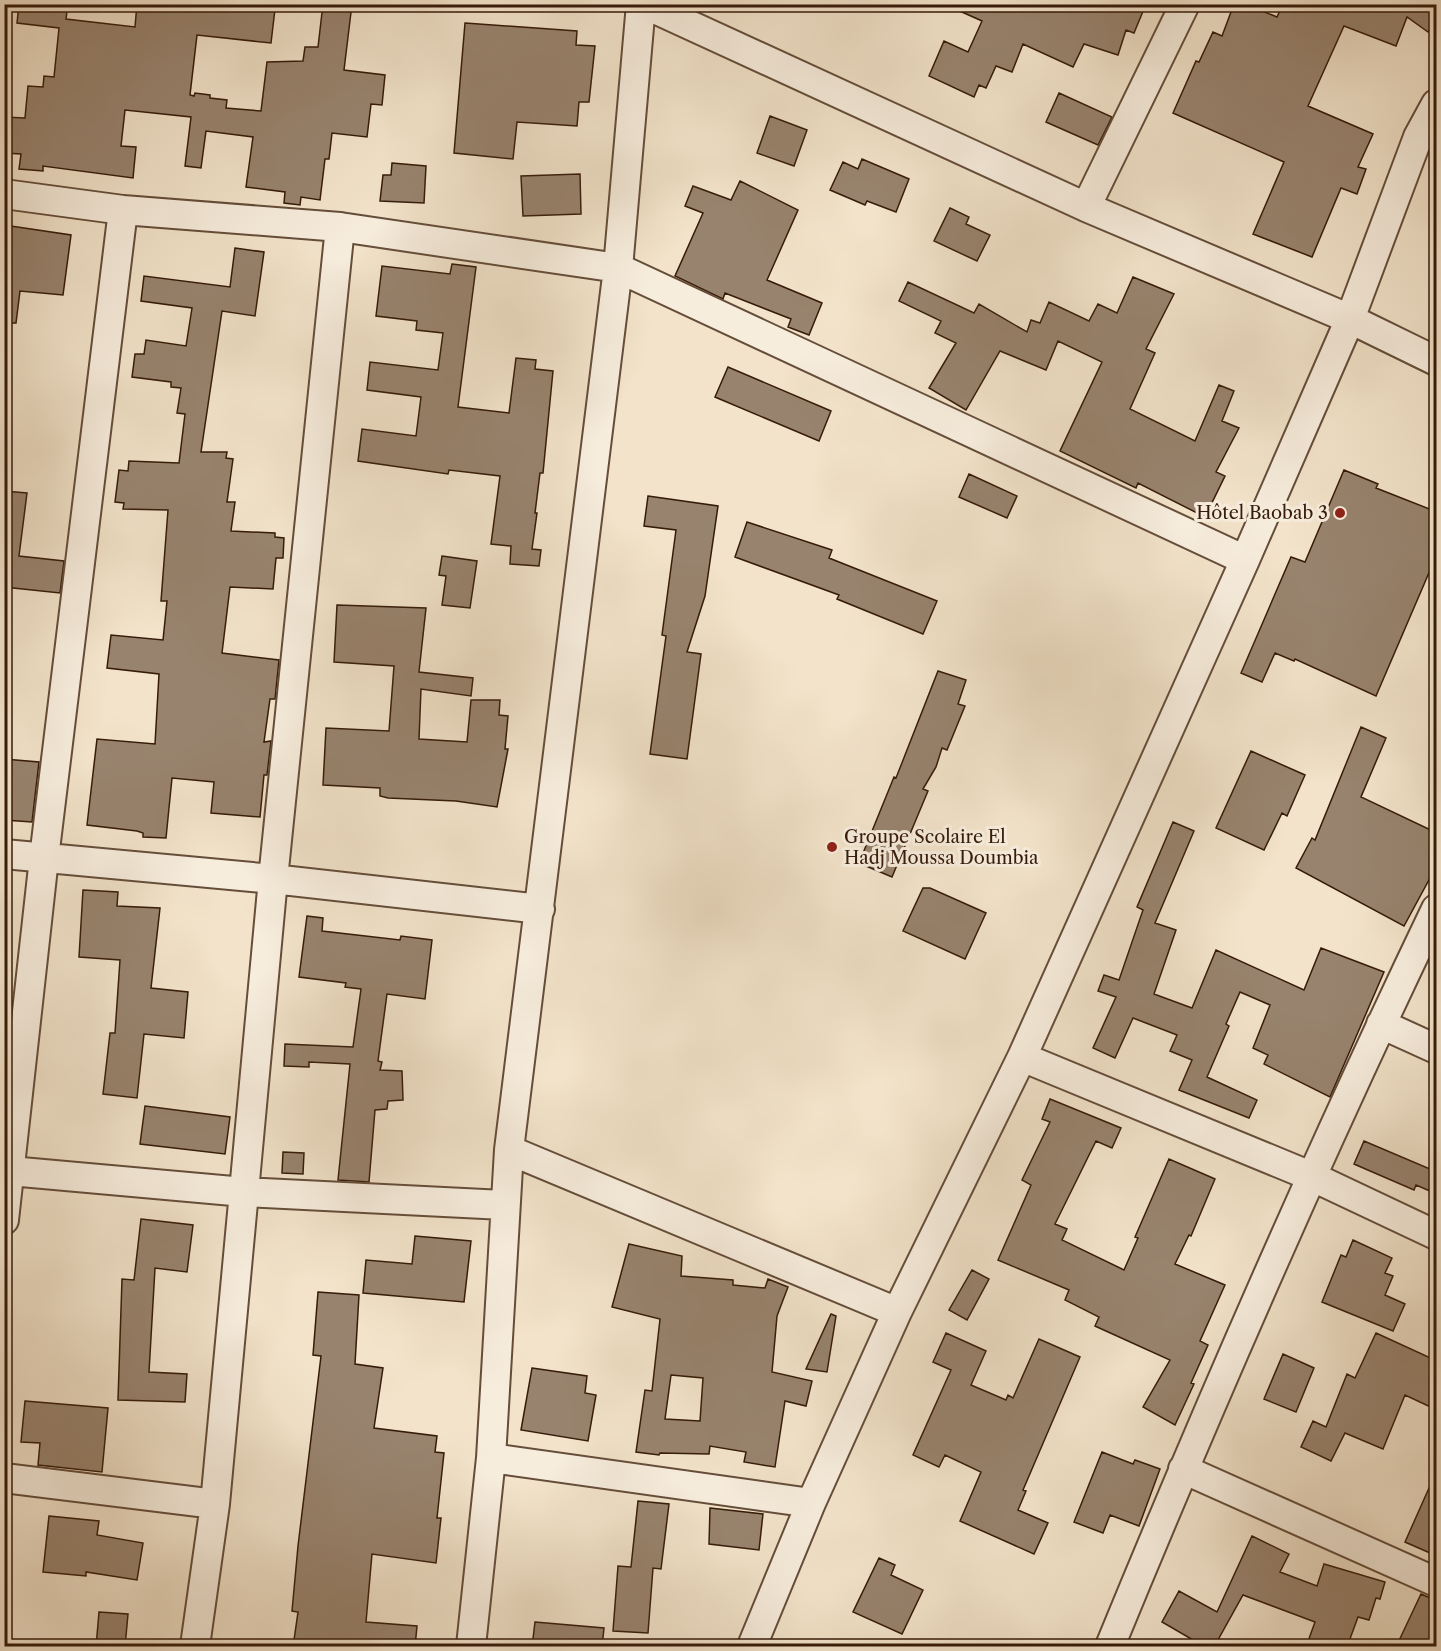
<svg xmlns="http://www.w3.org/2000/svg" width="1441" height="1651" font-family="'Libre Caslon Text',serif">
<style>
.building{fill:#98836e;stroke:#361b0a;stroke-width:1.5;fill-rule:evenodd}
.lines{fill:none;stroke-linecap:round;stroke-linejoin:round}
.minor-casing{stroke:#654d3a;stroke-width:32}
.minor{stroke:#f7eddd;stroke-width:28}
.poi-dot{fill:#8f2418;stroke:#f7eddd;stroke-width:2}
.labels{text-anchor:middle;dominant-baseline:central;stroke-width:6;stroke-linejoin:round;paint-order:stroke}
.poi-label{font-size:18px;fill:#361b0a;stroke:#f7eddd;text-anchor:end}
</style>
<rect width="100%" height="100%" fill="#f2e3ca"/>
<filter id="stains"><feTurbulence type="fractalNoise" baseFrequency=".00333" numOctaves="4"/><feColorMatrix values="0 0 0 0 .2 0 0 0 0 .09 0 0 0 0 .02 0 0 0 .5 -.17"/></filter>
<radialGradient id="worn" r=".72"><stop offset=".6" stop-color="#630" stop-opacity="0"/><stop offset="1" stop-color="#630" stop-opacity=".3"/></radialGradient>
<path class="building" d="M 19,4 L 68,4 L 66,19 L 135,27 L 137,4 L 234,4 L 275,9 L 271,43 L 197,35 L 190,95 L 194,96 L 195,93 L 210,95 L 210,98 L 227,100 L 226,108 L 261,111 L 267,62 L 303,61 L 305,47 L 318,47 L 323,4 L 352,4 L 344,70 L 385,75 L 382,105 L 371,104 L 367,137 L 332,133 L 329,159 L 325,159 L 320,200 L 301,197 L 300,205 L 284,203 L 285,192 L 246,187 L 253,137 L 206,131 L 201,168 L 185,166 L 191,117 L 125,110 L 121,146 L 136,147 L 133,178 L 43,166 L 43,171 L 19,169 L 21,154 L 4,153 L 4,117 L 25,118 L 28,86 L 43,87 L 44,76 L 54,77 L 59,28 L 17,23 Z
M 944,4 L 1146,4 L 1134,33 L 1126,30 L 1118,55 L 1084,44 L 1073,67 L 1023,44 L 1012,72 L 996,66 L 986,88 L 979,85 L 974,97 L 929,76 L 944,41 L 968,52 L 982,21 Z
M 1234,4 L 1245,4 L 1277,17 L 1283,4 L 1437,4 L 1437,19 L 1428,32 L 1407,17 L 1396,46 L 1344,26 L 1308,106 L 1373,134 L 1358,167 L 1366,169 L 1357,194 L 1341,188 L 1312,257 L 1253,234 L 1284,162 L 1173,113 L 1196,61 L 1199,62 L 1213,32 L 1222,36 Z
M 465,23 L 577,31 L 576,45 L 595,46 L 589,102 L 579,102 L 577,126 L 517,122 L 513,159 L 454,153 Z
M 1059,93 L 1112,117 L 1098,145 L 1046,122 Z
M 770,116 L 807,130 L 794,166 L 757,153 Z
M 862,159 L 909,179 L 896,212 L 867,201 L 865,205 L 830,190 L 843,162 L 858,169 Z
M 392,163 L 426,166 L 424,203 L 380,201 L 383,175 L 391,175 Z
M 580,174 L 581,214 L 523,216 L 521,176 Z
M 740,181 L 798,210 L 767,280 L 822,303 L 809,335 L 788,327 L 791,319 L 725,293 L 723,299 L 675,276 L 703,213 L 685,206 L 693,186 L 731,200 Z
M 950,208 L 969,217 L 966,224 L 990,235 L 977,261 L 934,241 Z
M 4,225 L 71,235 L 63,295 L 20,291 L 16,323 L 4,323 Z
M 235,248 L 264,252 L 255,316 L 222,311 L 201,452 L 227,452 L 226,458 L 233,459 L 227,502 L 235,502 L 231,531 L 275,533 L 275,537 L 284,538 L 283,558 L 276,558 L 273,589 L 230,587 L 222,653 L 279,660 L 275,699 L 270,699 L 264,742 L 271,741 L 267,775 L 264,775 L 260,817 L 211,813 L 214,782 L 172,778 L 166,838 L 143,837 L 143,833 L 137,831 L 87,825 L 97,739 L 155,744 L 159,674 L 107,668 L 111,635 L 163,640 L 167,601 L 161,601 L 168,510 L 123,509 L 124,503 L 115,502 L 119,470 L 128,471 L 129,461 L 179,463 L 185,414 L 177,413 L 181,388 L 171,387 L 171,382 L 132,377 L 135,354 L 144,354 L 146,340 L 186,346 L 192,308 L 141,301 L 144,276 L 230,287 Z
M 452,264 L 476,267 L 458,407 L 509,413 L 516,358 L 536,360 L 535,369 L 553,371 L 543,473 L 540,473 L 535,513 L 537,513 L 532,549 L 541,550 L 539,566 L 510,564 L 511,546 L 491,544 L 500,476 L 449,470 L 448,474 L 358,461 L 362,429 L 416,436 L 421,397 L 367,390 L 370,362 L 438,370 L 443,333 L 416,330 L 417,321 L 376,316 L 382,266 L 450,274 Z
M 1133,277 L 1174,294 L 1146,349 L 1155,353 L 1130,409 L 1195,441 L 1219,385 L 1234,391 L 1222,421 L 1239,428 L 1216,472 L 1225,476 L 1205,517 L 1138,483 L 1136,488 L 1060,451 L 1102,362 L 1058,341 L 1046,370 L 1000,351 L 966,410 L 929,388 L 956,343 L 935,333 L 941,321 L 899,301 L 908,282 L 974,313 L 979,304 L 1027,332 L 1031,320 L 1040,323 L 1049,302 L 1089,321 L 1098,304 L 1117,313 Z
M 728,367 L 831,411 L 819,441 L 715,397 Z
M 1344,470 L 1378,484 L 1376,488 L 1437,512 L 1437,554 L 1376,696 L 1295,659 L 1294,661 L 1275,653 L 1262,682 L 1241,673 L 1291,557 L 1305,562 Z
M 969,474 L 1017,496 L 1007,518 L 959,497 Z
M 4,491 L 27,493 L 19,556 L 64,561 L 60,593 L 4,587 Z
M 648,496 L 718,506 L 705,596 L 687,652 L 701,654 L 687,759 L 650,754 L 666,636 L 662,635 L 676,530 L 644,526 Z
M 747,522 L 832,550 L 829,558 L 937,601 L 923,634 L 837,599 L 839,595 L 735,557 Z
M 442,556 L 477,561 L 470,608 L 442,605 L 446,576 L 439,575 Z
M 337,605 L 426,608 L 419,672 L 473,678 L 471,696 L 421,689 L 419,739 L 467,742 L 471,700 L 500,700 L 499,715 L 508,716 L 505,749 L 508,749 L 497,807 L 456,801 L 388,798 L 380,796 L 380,788 L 323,785 L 326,728 L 389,731 L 394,666 L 334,662 Z
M 938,671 L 966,680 L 958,704 L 965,706 L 947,750 L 942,748 L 936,767 L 923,789 L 928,791 L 892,877 L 859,863 L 894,777 L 896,778 Z
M 1361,727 L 1386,738 L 1361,797 L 1437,833 L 1437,865 L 1404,926 L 1296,868 L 1312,838 L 1315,840 Z
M 1251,751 L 1305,775 L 1287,816 L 1282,813 L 1264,850 L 1216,828 Z
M 4,759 L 39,762 L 32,822 L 4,820 Z
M 1173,822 L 1194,831 L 1155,923 L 1176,930 L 1154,994 L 1192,1008 L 1216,950 L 1304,990 L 1321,948 L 1384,972 L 1330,1097 L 1264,1064 L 1268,1055 L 1253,1048 L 1270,1005 L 1240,992 L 1226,1024 L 1229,1026 L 1207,1077 L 1257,1100 L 1249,1118 L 1179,1090 L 1192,1060 L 1170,1051 L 1177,1035 L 1133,1018 L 1115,1058 L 1093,1048 L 1116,997 L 1098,991 L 1104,975 L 1119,980 L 1143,910 L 1137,907 Z
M 923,888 L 930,888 L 986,913 L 965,959 L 903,931 Z
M 83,890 L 118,892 L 117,906 L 160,908 L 151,988 L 188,992 L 184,1038 L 144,1034 L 137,1098 L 103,1094 L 110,1033 L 115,1033 L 120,960 L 79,957 Z
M 307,916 L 323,918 L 322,931 L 400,940 L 401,936 L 432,940 L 425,999 L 387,994 L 378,1061 L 382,1062 L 380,1070 L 402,1071 L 403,1100 L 388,1101 L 387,1109 L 375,1110 L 369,1182 L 338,1180 L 350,1064 L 309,1062 L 309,1067 L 284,1066 L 285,1044 L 353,1047 L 361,989 L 345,987 L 346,983 L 299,977 Z
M 1050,1099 L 1121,1128 L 1112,1148 L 1096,1141 L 1055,1224 L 1067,1229 L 1062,1240 L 1124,1270 L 1138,1238 L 1135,1237 L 1169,1159 L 1215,1179 L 1191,1236 L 1189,1235 L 1175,1264 L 1225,1285 L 1200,1341 L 1208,1345 L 1191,1383 L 1194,1384 L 1175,1425 L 1143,1407 L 1170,1360 L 1095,1326 L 1099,1317 L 1065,1300 L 1069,1290 L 998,1260 L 1031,1185 L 1022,1180 L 1050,1122 L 1042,1119 Z
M 145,1106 L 230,1117 L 225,1154 L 140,1144 Z
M 1364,1141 L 1437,1172 L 1437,1194 L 1416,1185 L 1414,1190 L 1354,1164 Z
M 283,1152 L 304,1153 L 303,1174 L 282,1173 Z
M 141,1219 L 193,1225 L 187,1272 L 155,1268 L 149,1372 L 187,1374 L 185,1402 L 118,1400 L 122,1279 L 134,1280 Z
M 415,1236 L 471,1241 L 464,1302 L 363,1293 L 366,1260 L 412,1264 Z
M 1353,1240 L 1392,1258 L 1385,1273 L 1393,1276 L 1385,1295 L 1405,1304 L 1393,1331 L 1322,1302 L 1341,1255 L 1346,1257 Z
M 629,1244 L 682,1256 L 681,1276 L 733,1280 L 733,1285 L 765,1288 L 768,1279 L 788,1287 L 777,1316 L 772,1372 L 812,1381 L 806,1406 L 785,1401 L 775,1467 L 744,1462 L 746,1452 L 710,1446 L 709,1454 L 660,1453 L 659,1455 L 636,1452 L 645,1390 L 652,1391 L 660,1319 L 612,1307 ZM 671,1375 L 703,1378 L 700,1421 L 665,1419 Z
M 972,1270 L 989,1279 L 967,1320 L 949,1310 Z
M 318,1292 L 359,1295 L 355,1364 L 383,1368 L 374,1428 L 437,1436 L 435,1452 L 444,1453 L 437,1518 L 441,1518 L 436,1563 L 372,1554 L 366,1622 L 417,1626 L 415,1647 L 293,1647 L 298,1612 L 292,1611 L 298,1546 L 321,1356 L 313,1355 Z
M 831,1314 L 836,1316 L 827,1372 L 806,1369 Z
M 946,1333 L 986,1351 L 971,1385 L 1006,1400 L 1008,1395 L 1013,1398 L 1039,1339 L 1080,1357 L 1023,1490 L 1026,1491 L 1018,1510 L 1048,1523 L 1034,1554 L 960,1521 L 981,1472 L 945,1455 L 939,1467 L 913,1455 L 951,1370 L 933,1362 Z
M 1376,1333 L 1437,1361 L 1437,1410 L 1405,1395 L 1383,1449 L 1345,1433 L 1331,1461 L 1301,1447 L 1313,1421 L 1326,1427 L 1347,1374 L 1355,1378 Z
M 1283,1354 L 1314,1368 L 1296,1412 L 1264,1399 Z
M 532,1368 L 587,1376 L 585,1393 L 596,1395 L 588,1441 L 521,1430 Z
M 25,1401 L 108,1408 L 102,1472 L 38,1465 L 40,1443 L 21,1442 Z
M 1102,1452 L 1133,1464 L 1135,1460 L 1160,1469 L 1139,1526 L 1110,1515 L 1103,1533 L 1074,1522 Z
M 1437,1470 L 1437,1556 L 1405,1542 Z
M 638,1501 L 669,1504 L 661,1569 L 653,1568 L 648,1633 L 613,1631 L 618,1566 L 631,1567 Z
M 710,1508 L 763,1514 L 759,1550 L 709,1544 Z
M 49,1516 L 99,1521 L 97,1535 L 143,1543 L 137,1580 L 86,1572 L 86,1576 L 43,1572 Z
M 1252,1536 L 1289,1554 L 1280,1572 L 1317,1586 L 1324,1564 L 1385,1582 L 1380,1599 L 1376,1598 L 1369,1620 L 1358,1617 L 1347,1647 L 1306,1647 L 1315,1622 L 1243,1595 L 1214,1647 L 1205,1647 L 1162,1622 L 1179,1591 L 1217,1612 Z
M 879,1558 L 895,1565 L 891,1575 L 923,1590 L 902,1634 L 853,1612 Z
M 1421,1594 L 1437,1601 L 1437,1647 L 1396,1647 Z
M 99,1612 L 128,1614 L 125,1647 L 96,1647 Z
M 535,1622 L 604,1628 L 602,1647 L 532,1647 Z"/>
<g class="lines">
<g class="minor-casing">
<path id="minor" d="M 644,4 L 1086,207 L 1350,319 L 1436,361
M 4,194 L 123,210 L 340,227 L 618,268 L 1245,560
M 1086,207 L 1185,4
M 4,854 L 273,879 L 540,909
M 1381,1024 L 1436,1049
M 1022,1057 L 1313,1177 L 1436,1235
M 509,1150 L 897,1312
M 10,1171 L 244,1192 L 504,1205
M 4,1220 L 44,858 L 123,210
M 491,1458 L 811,1503
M 1183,1469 L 1436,1582
M 4,1478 L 215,1504
M 195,1646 L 215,1504 L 273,879 L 340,227
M 471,1646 L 491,1458 L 509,1150 L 618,268 L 641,4
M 752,1646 L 811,1503 L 897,1312 L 1022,1057 L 1245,560 L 1350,319 L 1418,137 L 1436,104
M 1110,1646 C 1212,1398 1320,1151 1436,909"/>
</g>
<use href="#minor" class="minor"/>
</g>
<g class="poi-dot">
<circle cx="1340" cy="513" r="6"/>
<circle cx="832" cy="847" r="6"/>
</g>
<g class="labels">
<g class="poi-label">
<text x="1328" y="513">Hôtel Baobab 3</text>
<text x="844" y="837" text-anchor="start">Groupe Scolaire El<tspan x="844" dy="21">Hadj Moussa Doumbia</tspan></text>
</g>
</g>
<rect width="1441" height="1651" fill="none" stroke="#f2e3ca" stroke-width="24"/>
<rect x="6" y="6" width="1429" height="1639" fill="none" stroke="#361b0a" stroke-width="3"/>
<rect x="12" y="12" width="1417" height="1627" fill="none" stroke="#361b0a" stroke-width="1.5"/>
<rect width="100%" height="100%" filter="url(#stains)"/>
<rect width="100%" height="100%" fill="url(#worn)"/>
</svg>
